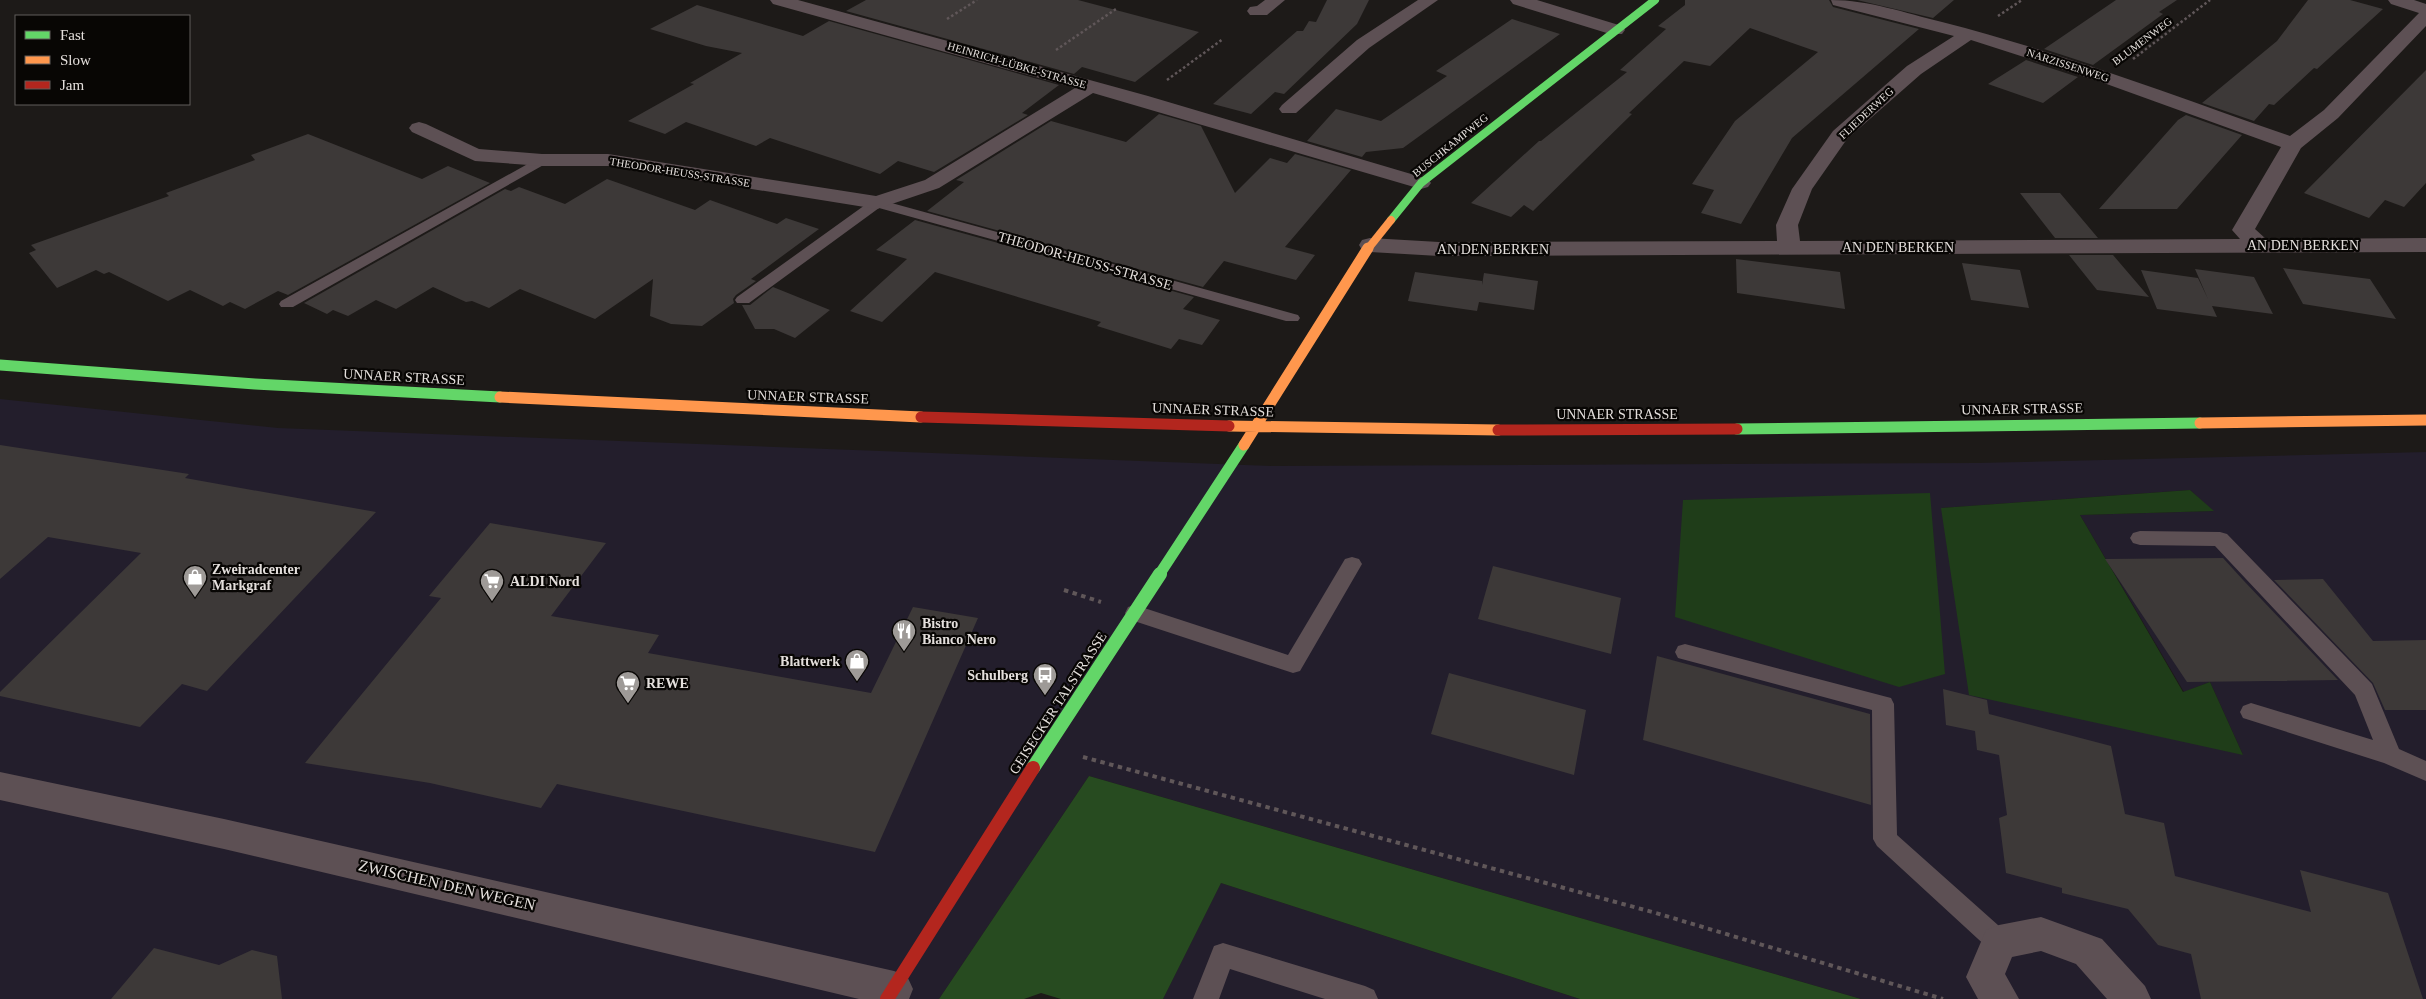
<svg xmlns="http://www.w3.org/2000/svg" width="2426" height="999" font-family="'Times New Roman',serif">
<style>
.commercial{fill:#231e2c;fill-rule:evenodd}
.green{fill:#1f3d19}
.forest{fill:#274b20}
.building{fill:#3d3938}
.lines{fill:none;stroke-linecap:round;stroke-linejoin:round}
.path-far1{stroke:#605759;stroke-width:2.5;stroke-dasharray:2.5 2.5;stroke-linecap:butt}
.path{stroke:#605759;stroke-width:4;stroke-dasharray:4.5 4.5;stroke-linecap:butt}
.lane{fill:#5d5054;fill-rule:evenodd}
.street{fill:#5d5054;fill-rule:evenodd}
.fast-far2{stroke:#63d668;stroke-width:8}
.fast-far1{stroke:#63d668;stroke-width:11}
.fast{stroke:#63d668;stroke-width:14}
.slow-far1{stroke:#ff974d;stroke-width:8}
.slow{stroke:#ff974d;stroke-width:11}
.jam-far1{stroke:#b3261e;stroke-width:11}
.jam{stroke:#b3261e;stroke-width:14}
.labels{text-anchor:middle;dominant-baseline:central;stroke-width:4.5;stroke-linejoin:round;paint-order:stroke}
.far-street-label{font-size:11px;fill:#e4dfdc;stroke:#080604}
.street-label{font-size:14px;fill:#e4dfdc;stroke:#080604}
.poi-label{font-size:14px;font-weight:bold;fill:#e4dfdc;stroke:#080604;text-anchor:start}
.near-street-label{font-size:16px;fill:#e4dfdc;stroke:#080604}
</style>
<rect width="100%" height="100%" fill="#1d1a18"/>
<path class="commercial" d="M 0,399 L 278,428 L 1271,466 L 1978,463 L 2426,452 L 2426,999 L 1861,999 L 1089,776 L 939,999 L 0,999 ZM 2190,490 L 2213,511 L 2080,515 L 2184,692 L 2210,682 L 2243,755 L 1942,508 Z
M 1221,883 L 1580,999 L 1163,999 Z"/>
<path class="green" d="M 2190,490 L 2214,511 L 2080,515 L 2183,692 L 2210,682 L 2243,755 L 1969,695 L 1941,508 Z
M 1930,493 L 1945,674 L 1899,687 L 1675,617 L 1683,500 Z"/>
<path class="forest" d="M 1089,776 L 1861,999 L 1580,999 L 1221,883 L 1163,999 L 1061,999 L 1041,993 L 1024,999 L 939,999 Z"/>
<path class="building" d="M 866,0 L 1078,0 L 1199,32 L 1135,82 L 1082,67 L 1074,74 L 846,11 Z
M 1327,0 L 1369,0 L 1357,24 L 1284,94 L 1275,92 L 1251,114 L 1213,104 L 1297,31 L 1303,31 L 1309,21 L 1316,22 Z
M 1685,0 L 1829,0 L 1833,7 L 1919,29 L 1792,138 L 1741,224 L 1701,213 L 1714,190 L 1692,184 L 1735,121 L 1818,52 L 1750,28 L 1710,66 L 1684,61 L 1629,113 L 1632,114 L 1533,211 L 1524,205 L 1511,217 L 1471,203 L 1539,141 L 1541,141 L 1627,72 L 1620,70 L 1666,29 L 1658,26 L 1685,5 Z
M 1857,0 L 1954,0 L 1933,18 Z
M 2116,0 L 2177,0 L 2159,12 L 2163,14 L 2093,65 L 2044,49 Z
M 2308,0 L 2350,0 L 2383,9 L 2317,69 L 2314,68 L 2274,105 L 2269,104 L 2254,121 L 2202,103 L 2277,41 Z
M 697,5 L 803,36 L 829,21 L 1059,85 L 1022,113 L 1028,115 L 934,172 L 898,161 L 880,174 L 770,138 L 756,146 L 686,122 L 665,134 L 628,121 L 694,84 L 690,83 L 742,53 L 706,46 L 650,29 Z
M 1512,19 L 1560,34 L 1403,148 L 1366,152 L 1362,157 L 1307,141 L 1336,109 L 1381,121 L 1447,76 L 1436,71 Z
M 2026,60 L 2078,77 L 2043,103 L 1988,84 Z
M 2426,70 L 2426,183 L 2404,207 L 2385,200 L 2369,218 L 2304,193 Z
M 1159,114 L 1201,126 L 1235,193 L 1270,158 L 1287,163 L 1295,154 L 1351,170 L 1285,247 L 1315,255 L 1296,280 L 1224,261 L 1203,287 L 927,211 L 964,182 L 956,180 L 1051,121 L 1126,142 Z
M 2186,115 L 2242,135 L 2177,209 L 2099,209 L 2178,120 Z
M 308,134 L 422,179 L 448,166 L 490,183 L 288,295 L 278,291 L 245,309 L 230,302 L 223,306 L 190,290 L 168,301 L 109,272 L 104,274 L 96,270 L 57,288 L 29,253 L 36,250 L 31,245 L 169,196 L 166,193 L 255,160 L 251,155 Z
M 607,179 L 695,210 L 710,200 L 777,224 L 786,218 L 819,229 L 751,279 L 756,281 L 736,295 L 733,299 L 734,303 L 702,326 L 671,324 L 650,316 L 653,279 L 595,319 L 520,289 L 489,308 L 472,301 L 466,302 L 433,287 L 396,309 L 376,300 L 348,316 L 333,310 L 327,314 L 304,303 L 505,189 L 511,191 L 519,187 L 565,204 Z
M 2020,193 L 2060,193 L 2098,238 L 2055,238 Z
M 915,220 L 1194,297 L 1183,309 L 1220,320 L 1202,345 L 1179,339 L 1171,349 L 1097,326 L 1101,322 L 935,272 L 882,322 L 850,311 L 907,259 L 876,250 Z
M 2069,255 L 2113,255 L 2149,297 L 2097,290 Z
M 1736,259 L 1840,272 L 1845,309 L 1737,293 Z
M 1962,263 L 2020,270 L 2029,308 L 1971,300 Z
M 2283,268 L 2370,279 L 2396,319 L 2303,304 Z
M 2195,269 L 2254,277 L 2273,314 L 2212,306 L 2217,317 L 2157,309 L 2141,270 L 2198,278 L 2208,299 Z
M 1415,272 L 1482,281 L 1482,285 L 1484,273 L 1538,281 L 1534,310 L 1479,302 L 1477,311 L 1408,301 Z
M 773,287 L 830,310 L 795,338 L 774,329 L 755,329 L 742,305 L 750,305 Z
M 0,445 L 189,474 L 185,478 L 376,512 L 207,691 L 182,684 L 140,727 L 0,696 L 0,692 L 141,553 L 48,537 L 0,579 Z
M 490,523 L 606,543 L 551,616 L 659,635 L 648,653 L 871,693 L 913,607 L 978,618 L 875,852 L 557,784 L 541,808 L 430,783 L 305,763 L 441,598 L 429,596 Z
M 2223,558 L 2244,581 L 2338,680 L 2187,682 L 2105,559 Z
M 1493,566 L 1621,598 L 1611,654 L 1478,619 Z
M 2323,579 L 2373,641 L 2426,640 L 2426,710 L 2385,710 L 2373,683 L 2274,580 Z
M 1657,656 L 1870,714 L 1871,805 L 1643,740 Z
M 1449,673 L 1586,710 L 1574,775 L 1431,734 Z
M 1943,689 L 1987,700 L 1989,714 L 2111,746 L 2125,814 L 2164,823 L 2175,876 L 2311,912 L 2300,870 L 2388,893 L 2423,999 L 2201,999 L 2191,954 L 2158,945 L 2128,909 L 2062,893 L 2062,888 L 2006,873 L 1999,818 L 2007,815 L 1999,755 L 1977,750 L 1975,731 L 1946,725 Z
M 154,948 L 219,965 L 252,950 L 277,956 L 282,999 L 111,999 Z"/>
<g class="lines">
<path class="path-far1" d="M 1998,16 L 2022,0
M 947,19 L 977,0
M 1056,50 L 1116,9
M 2133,59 L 2210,0
M 1167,80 L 1223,39"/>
<path class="path" d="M 1064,590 L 1101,602
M 1083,757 L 1656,913 L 1943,999"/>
<path class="lane" d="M 542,156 L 549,160 L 547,163 L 293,307 L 281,307 L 279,304 L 281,301 Z
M 877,199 L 1298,315 L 1300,318 L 1298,321 L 1286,321 L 879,208 L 749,303 L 737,303 L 735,300 L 737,297 L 872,200 Z
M 2140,531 L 2220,532 L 2227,534 L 2372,684 L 2399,749 L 2426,761 L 2426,781 L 2384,763 L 2243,718 L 2240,712 L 2243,706 L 2251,703 L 2373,740 L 2355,695 L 2215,546 L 2140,545 L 2133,543 L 2130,538 L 2133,533 Z
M 1352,557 L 1359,559 L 1362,564 L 1300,671 L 1293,673 L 1128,619 L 1125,613 L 1128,607 L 1135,605 L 1288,655 L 1345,559 Z
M 1685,644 L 1891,698 L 1894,704 L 1897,835 L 2008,934 L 2012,942 L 2008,950 L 1999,954 L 1990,950 L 1877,846 L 1873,839 L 1872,710 L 1678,658 L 1675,652 L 1678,646 Z
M 1223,943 L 1365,986 L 1374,990 L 1378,999 L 1325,999 L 1230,969 L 1219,999 L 1193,999 L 1214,946 Z"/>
<path class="street" d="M 770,0 L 798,0 L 1148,96 L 1428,179 L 1431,183 L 1428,187 L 1421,189 L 1414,187 L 1093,93 L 939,188 L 877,209 L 608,166 L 542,166 L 475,161 L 412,132 L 409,128 L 412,124 L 419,122 L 426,124 L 479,149 L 542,154 L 608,154 L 876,196 L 925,180 L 1075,88 L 773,4 Z
M 1265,0 L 1285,0 L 1267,15 L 1250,15 L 1247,11 L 1250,7 L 1257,6 Z
M 1418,0 L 1438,0 L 1369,48 L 1296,113 L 1282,113 L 1279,109 L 1282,105 L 1357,40 Z
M 1510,0 L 1537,0 L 1622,26 L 1625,30 L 1622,34 L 1610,34 L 1513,4 Z
M 1831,0 C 1869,0 1905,13 1942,22 C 2060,52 2175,96 2290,136 L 2324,110 L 2419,13 L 2391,4 L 2388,0 L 2414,0 L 2426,4 L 2426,26 L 2338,118 L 2301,148 L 2255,229 L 2266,239 L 2426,238 L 2426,252 L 1439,256 L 1370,252 L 1362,250 L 1359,245 L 1362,240 L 1370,238 L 1439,242 L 1777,241 L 1776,225 L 1792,189 L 1833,131 L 1907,66 L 1954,36 L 1833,5 ZM 1971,40 L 2101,82 L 2281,147 L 2232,230 L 2240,239 L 1800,241 L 1798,225 L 1812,189 L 1847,139 L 1921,74 Z
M 0,772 L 224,819 L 894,971 L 907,976 L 913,989 L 909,999 L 859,999 L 224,849 L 0,800 Z
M 2041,917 L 2102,939 L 2145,986 L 2151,999 L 2107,999 L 2076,964 L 2041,951 L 2012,957 L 2005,974 L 2019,999 L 1978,999 L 1966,977 L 1986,930 L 1999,925 Z"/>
<path class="fast-far2" d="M 1391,220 L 1421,183 L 1655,0"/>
<path class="fast-far1" d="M 0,365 L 255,384 L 500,397
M 1737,429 L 2200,423
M 1159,575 L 1244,445"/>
<path class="fast" d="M 1033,768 L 1160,574"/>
<path class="slow-far1" d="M 1367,250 L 1391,220"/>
<path class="slow" d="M 500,397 L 921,417
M 2200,423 L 2426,420
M 1229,426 L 1498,430
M 1244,445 L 1368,248"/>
<path class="jam-far1" d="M 921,417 L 1229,426
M 1498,430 L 1737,429"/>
<path class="jam" d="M 887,999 L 1033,768"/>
</g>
<defs>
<g id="shop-pin" transform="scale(1.25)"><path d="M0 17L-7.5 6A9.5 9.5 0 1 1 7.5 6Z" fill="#9e9a97" stroke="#080604"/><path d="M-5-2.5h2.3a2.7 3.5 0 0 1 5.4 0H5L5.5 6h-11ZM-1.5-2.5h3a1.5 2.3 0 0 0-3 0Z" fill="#fff"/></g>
<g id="supermarket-pin" transform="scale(1.25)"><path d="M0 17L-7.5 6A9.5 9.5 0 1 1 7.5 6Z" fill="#9e9a97" stroke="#080604"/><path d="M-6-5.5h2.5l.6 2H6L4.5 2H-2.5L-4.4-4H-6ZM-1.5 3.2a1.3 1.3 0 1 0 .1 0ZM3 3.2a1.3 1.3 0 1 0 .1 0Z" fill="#fff"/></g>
<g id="restaurant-pin" transform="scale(1.25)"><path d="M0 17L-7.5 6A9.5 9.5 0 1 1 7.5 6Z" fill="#9e9a97" stroke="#080604"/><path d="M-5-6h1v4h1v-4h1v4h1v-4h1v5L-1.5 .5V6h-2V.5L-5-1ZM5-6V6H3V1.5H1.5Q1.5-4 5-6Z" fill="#fff"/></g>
<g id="bus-pin" transform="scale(1.25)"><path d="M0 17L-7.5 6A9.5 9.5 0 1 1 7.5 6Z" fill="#9e9a97" stroke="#080604"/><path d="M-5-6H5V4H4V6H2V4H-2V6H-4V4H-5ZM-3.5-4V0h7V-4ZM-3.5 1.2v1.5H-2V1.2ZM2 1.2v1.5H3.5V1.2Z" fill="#fff"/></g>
</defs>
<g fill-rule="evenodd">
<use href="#shop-pin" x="195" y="577"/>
<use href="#supermarket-pin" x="492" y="581"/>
<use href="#restaurant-pin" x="904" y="631"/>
<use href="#shop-pin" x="857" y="661"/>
<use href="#bus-pin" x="1045" y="675"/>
<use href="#supermarket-pin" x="628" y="683"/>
</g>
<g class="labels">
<g class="far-street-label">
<text transform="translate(2142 41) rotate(-37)">BLUMENWEG</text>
<text transform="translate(1017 65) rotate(16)">HEINRICH-LÜBKE-STRASSE</text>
<text transform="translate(2068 65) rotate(18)">NARZISSENWEG</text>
<text transform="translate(1866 113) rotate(-43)">FLIEDERWEG</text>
<text transform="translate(1450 145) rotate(-39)">BUSCHKAMPWEG</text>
<text transform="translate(680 172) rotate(9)">THEODOR-HEUSS-STRASSE</text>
</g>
<g class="street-label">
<text x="2303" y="245">AN DEN BERKEN</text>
<text x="1898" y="247">AN DEN BERKEN</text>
<text x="1493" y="249">AN DEN BERKEN</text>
<text transform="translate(1085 261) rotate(16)">THEODOR-HEUSS-STRASSE</text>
<text transform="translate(404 377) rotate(3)">UNNAER STRASSE</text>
<text transform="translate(808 397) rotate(2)">UNNAER STRASSE</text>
<text transform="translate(2022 409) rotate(-1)">UNNAER STRASSE</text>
<text transform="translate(1213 410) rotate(2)">UNNAER STRASSE</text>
<text x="1617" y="414">UNNAER STRASSE</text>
<text transform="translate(1058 703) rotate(-57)">GEISECKER TALSTRASSE</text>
</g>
<g class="poi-label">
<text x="212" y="569">Zweiradcenter<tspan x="212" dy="16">Markgraf</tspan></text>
<text x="510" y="581">ALDI Nord</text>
<text x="922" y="623">Bistro<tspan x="922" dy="16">Bianco Nero</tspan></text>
<text x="840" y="661" text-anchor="end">Blattwerk</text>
<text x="1028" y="675" text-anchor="end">Schulberg</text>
<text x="646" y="683">REWE</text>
</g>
<g class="near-street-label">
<text transform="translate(447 885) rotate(13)">ZWISCHEN DEN WEGEN</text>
</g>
</g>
<rect x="15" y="15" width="175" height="90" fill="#080604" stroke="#605d5a"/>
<rect x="25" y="31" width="25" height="8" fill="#63d668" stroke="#605d5a"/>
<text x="60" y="40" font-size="15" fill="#e4dfdc">Fast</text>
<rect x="25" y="56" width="25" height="8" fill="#ff974d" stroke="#605d5a"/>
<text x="60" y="65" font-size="15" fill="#e4dfdc">Slow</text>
<rect x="25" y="81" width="25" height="8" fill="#b3261e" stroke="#605d5a"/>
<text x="60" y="90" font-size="15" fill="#e4dfdc">Jam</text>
</svg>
